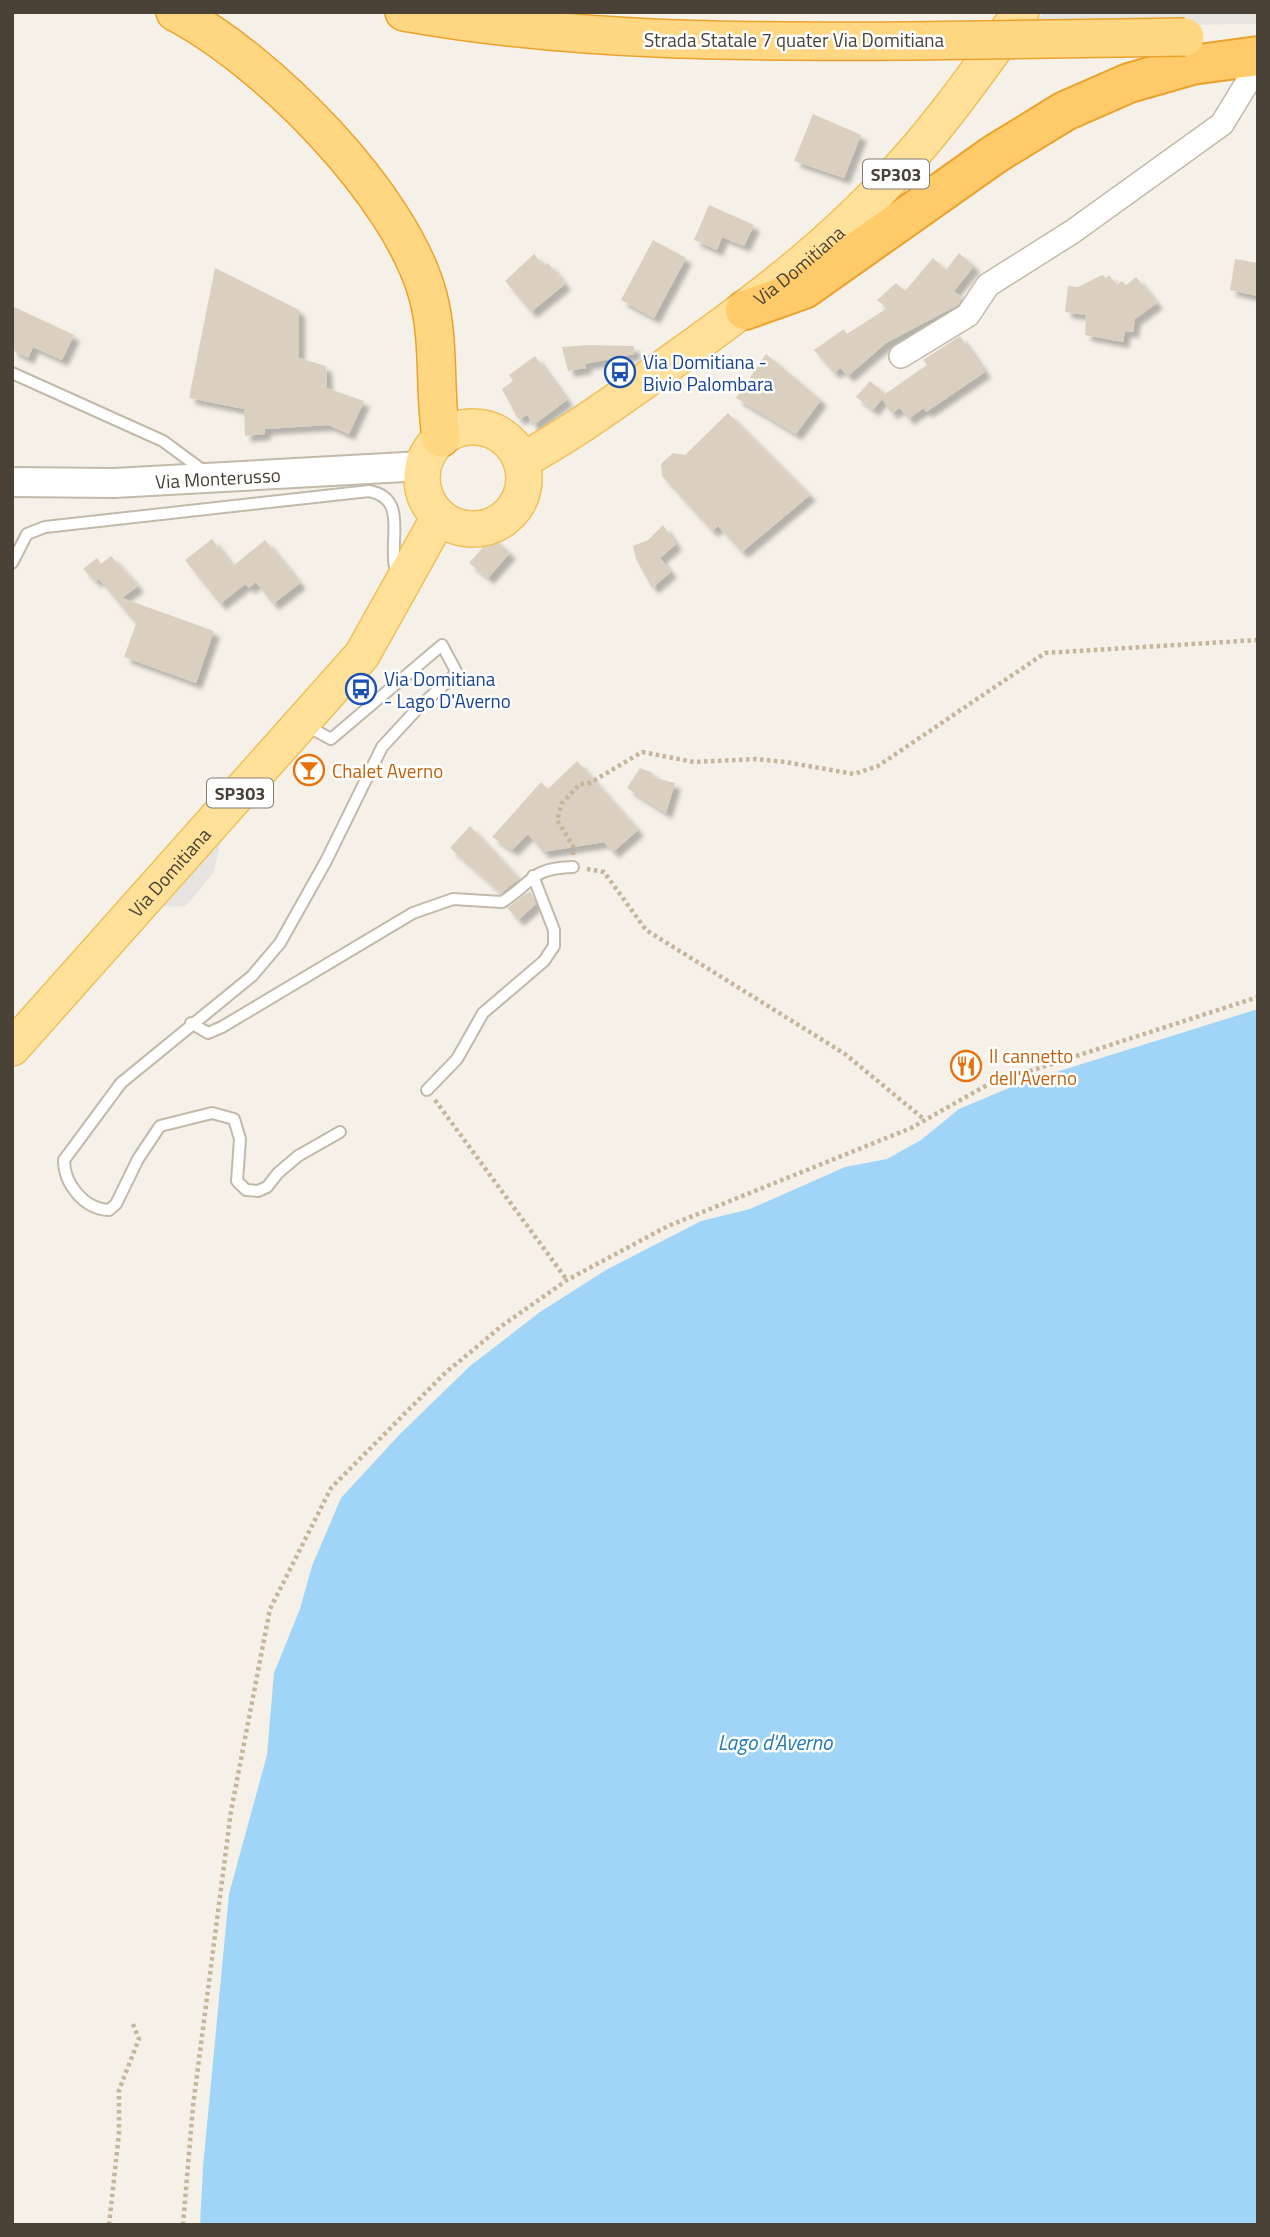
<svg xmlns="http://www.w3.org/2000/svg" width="1270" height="2237" font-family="'Titillium Web',sans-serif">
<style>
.parking{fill:#e6e4e0}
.water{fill:#a0d5f7}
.building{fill:#dbd0bf;filter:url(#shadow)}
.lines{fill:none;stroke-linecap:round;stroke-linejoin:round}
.service-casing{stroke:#c2b9aa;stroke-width:14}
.minor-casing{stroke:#c2b9aa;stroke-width:26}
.tertiary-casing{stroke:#c2b9aa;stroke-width:32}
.primary-casing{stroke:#eec05d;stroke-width:38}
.trunk-casing{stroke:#eba22c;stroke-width:40}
.motorway-casing{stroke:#eba22c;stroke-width:42}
.path{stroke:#c5b59a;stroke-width:4.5;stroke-dasharray:3.5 3.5;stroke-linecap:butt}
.service{stroke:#fff;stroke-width:10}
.minor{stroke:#fff;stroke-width:23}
.tertiary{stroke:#fff;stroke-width:28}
.primary{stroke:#ffe098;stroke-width:35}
.trunk{stroke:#ffd681;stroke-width:37}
.motorway{stroke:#ffcb6a;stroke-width:38}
.trunk-bridge-casing{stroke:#eba22c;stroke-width:40;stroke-linecap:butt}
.trunk-bridge{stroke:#ffd681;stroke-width:37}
.labels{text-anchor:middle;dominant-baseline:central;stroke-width:5;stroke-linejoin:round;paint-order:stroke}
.shield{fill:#fff;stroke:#807b72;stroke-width:2}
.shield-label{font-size:18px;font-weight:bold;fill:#4a4236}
.street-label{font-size:19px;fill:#4a4236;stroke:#fff}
.transit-label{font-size:19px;fill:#164399;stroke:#fff;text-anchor:start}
.food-label{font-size:19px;fill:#c56008;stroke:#fff;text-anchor:start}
.water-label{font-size:21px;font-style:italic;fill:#247bb7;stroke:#fff}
</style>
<defs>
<filter id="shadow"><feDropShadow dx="6" dy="6" stdDeviation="2" flood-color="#0004"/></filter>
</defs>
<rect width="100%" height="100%" fill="#f5f1e8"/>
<path class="parking" d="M 1044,12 L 1258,12 L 1258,24 L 1034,26 Z
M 223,830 L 214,872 L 186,906 L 154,907 L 167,892 L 181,886 Z"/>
<path class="water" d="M 1258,1009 L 1258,2225 L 200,2225 L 203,2167 L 229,1894 L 267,1755 L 274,1673 L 300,1609 L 312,1566 L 341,1498 L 399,1435 L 470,1366 L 540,1312 L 606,1270 L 701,1221 L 750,1209 L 845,1167 L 887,1159 L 921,1140 L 959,1109 L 1021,1083 Z"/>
<path class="building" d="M 813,114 L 861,135 L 844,178 L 794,161 Z
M 709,205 L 754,225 L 744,246 L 722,237 L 717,250 L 694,240 Z
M 653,240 L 686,258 L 654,318 L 621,300 Z
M 959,253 L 974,266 L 954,291 L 962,298 L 958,305 L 886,343 L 848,376 L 840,368 L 834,373 L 814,350 L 844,329 L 847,334 L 887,308 L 877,300 L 896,283 L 905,291 L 933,258 L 946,270 Z
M 534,254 L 544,266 L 548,263 L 565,284 L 531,312 L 505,281 Z
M 1235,259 L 1258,263 L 1258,296 L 1230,290 Z
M 215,268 L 299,310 L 299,358 L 326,366 L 327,388 L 364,401 L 349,434 L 328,425 L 265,429 L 265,434 L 245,436 L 244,409 L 189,398 Z
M 1102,275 L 1106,278 L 1109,275 L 1117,285 L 1122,281 L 1126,285 L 1136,277 L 1157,303 L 1135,319 L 1133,332 L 1125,331 L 1123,342 L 1085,335 L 1086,315 L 1065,312 L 1068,286 L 1078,287 Z
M 12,306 L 74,335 L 62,360 L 33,347 L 28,358 L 12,350 Z
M 960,336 L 985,372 L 926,412 L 924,408 L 908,419 L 900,408 L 891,413 L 882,399 L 873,410 L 856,397 L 870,381 L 885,394 L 927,365 L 923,360 Z
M 588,345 L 634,346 L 634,354 L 585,364 L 586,368 L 568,371 L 562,347 Z
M 766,354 L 821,400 L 796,434 L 736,398 Z
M 535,356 L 567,400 L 532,426 L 528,415 L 518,419 L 502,389 L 513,381 L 509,375 Z
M 728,413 L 810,495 L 742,552 L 718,526 L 712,531 L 662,476 L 661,464 L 673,453 L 685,455 Z
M 663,525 L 676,544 L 660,558 L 671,572 L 652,588 L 636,559 L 633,546 L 648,540 Z
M 492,537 L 510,553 L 488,578 L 469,563 Z
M 212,539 L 233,566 L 265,540 L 300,583 L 273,604 L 256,582 L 249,588 L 245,584 L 220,604 L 185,560 Z
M 111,556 L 138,586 L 122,598 L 214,631 L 196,683 L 124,657 L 136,624 L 99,579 L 95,581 L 83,569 L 97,558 L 101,564 Z
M 577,761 L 638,830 L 613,852 L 604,842 L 543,852 L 528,834 L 512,850 L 492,837 L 541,782 L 548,789 Z
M 640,768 L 653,773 L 652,777 L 675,783 L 666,813 L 627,788 Z
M 470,826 L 519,879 L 501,893 L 450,848 Z
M 530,891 L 536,904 L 518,920 L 507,908 Z"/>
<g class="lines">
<g class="service-casing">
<path id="service" d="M 12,373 L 163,441 L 205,472
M 12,563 L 27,534 L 45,527 L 369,491 C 408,498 389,538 395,567 L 401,572
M 307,726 L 331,739 L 442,645 L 457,673 L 419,707 L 382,747 L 326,861 L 280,943 L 252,976 L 121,1083 L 64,1160 C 64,1184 84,1209 109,1210 L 116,1204 L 138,1159 L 160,1126 L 212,1113 L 234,1119 L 240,1139 L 237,1181 L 246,1190 L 258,1191 L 267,1187 L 278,1173 L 298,1156 L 340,1132
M 191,1023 L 208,1033 L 222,1027 L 413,913 L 453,899 L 502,902 C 534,882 530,868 573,867
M 427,1090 L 457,1059 L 483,1013 L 544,961 L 554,946 L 554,930 L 533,876"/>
</g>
<g class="minor-casing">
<path id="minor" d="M 901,356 L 968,315 L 988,285 L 1072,232 L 1222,124 L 1258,65"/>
</g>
<g class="tertiary-casing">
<g id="tertiary">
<path id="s1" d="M 12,482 L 114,483 L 423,466"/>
</g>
</g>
<g class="primary-casing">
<g id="primary">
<circle cx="473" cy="478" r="51"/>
<path id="s2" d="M 521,461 C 571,434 616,401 663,368 C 745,310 826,250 894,175 C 941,125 980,68 1021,12"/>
<path id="s3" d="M 12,1048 L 362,655 L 439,517"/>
</g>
</g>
<g class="trunk-casing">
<path id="trunk" d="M 175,12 C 267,60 401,195 428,296 C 440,341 434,391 441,438
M 404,12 C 571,42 741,42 911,41"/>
</g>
<g class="motorway-casing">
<path id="motorway" d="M 745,310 L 804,289 L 995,154 L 1065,111 L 1129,83 L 1192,65 L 1258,56"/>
</g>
<path class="path" d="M 573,855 L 573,846 L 557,820 L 562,803 L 580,784 L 590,783 L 642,752 L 694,762 L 756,759 L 785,762 L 854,774 L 878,766 L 1045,653 L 1258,640
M 587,869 L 604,872 L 646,930 L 845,1054 L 925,1120
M 435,1100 L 567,1280
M 109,2225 L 119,2133 L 119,2090 L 139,2039 L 133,2024
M 183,2225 L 193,2106 L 231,1811 L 270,1609 L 331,1488 L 444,1374 L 503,1325 L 567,1280 L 668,1226 L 911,1128 L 987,1085 L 1258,997"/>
<use href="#service" class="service"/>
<use href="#minor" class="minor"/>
<use href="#tertiary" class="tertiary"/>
<use href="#primary" class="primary"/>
<use href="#trunk" class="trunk"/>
<use href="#motorway" class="motorway"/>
<g class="trunk-bridge-casing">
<path id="trunk-bridge" d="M 911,41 L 1185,37"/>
</g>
<use href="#trunk-bridge" class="trunk-bridge"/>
</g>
<defs>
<g id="bus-ring" transform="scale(1.575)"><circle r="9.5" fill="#fff" stroke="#1a4fb4" stroke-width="1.5"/><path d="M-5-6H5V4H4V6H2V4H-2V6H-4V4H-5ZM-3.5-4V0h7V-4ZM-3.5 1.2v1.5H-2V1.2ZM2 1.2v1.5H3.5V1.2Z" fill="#1a4fb4"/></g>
<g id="bar-ring" transform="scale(1.575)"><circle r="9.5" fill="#fff" stroke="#e8710a" stroke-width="1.5"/><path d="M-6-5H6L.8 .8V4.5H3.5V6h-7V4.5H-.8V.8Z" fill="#e8710a"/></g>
<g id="restaurant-ring" transform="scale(1.575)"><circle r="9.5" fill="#fff" stroke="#e8710a" stroke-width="1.5"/><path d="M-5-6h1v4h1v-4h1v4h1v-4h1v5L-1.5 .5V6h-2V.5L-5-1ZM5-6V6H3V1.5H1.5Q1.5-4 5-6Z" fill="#e8710a"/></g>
</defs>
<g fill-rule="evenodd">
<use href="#bus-ring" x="620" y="372"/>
<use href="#bus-ring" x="361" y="689"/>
<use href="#bar-ring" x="309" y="770"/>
<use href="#restaurant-ring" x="966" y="1066"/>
</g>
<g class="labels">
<g class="shield">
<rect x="863" y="159.5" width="66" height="29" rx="5"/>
<rect x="207" y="778.5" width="66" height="29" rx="5"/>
</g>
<g class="shield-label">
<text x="896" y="174">SP303</text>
<text x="240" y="793">SP303</text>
</g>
<g class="street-label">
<text x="794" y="39">Strada Statale 7 quater Via Domitiana</text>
<text stroke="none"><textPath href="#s2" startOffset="340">Via Domitiana</textPath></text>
<text stroke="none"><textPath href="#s1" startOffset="206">Via Monterusso</textPath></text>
<text stroke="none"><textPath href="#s3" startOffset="236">Via Domitiana</textPath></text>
</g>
<g class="transit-label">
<text x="643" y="361">Via Domitiana -<tspan x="643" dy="22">Bivio Palombara</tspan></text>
<text x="384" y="678">Via Domitiana<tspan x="384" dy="22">- Lago D'Averno</tspan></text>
</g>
<g class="food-label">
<text x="332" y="770">Chalet Averno</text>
<text x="989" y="1055">Il cannetto<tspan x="989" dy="22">dell'Averno</tspan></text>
</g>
<g class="water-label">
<text x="775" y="1742">Lago d'Averno</text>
</g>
</g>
<rect width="1270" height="2237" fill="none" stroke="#4a4236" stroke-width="28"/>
</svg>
